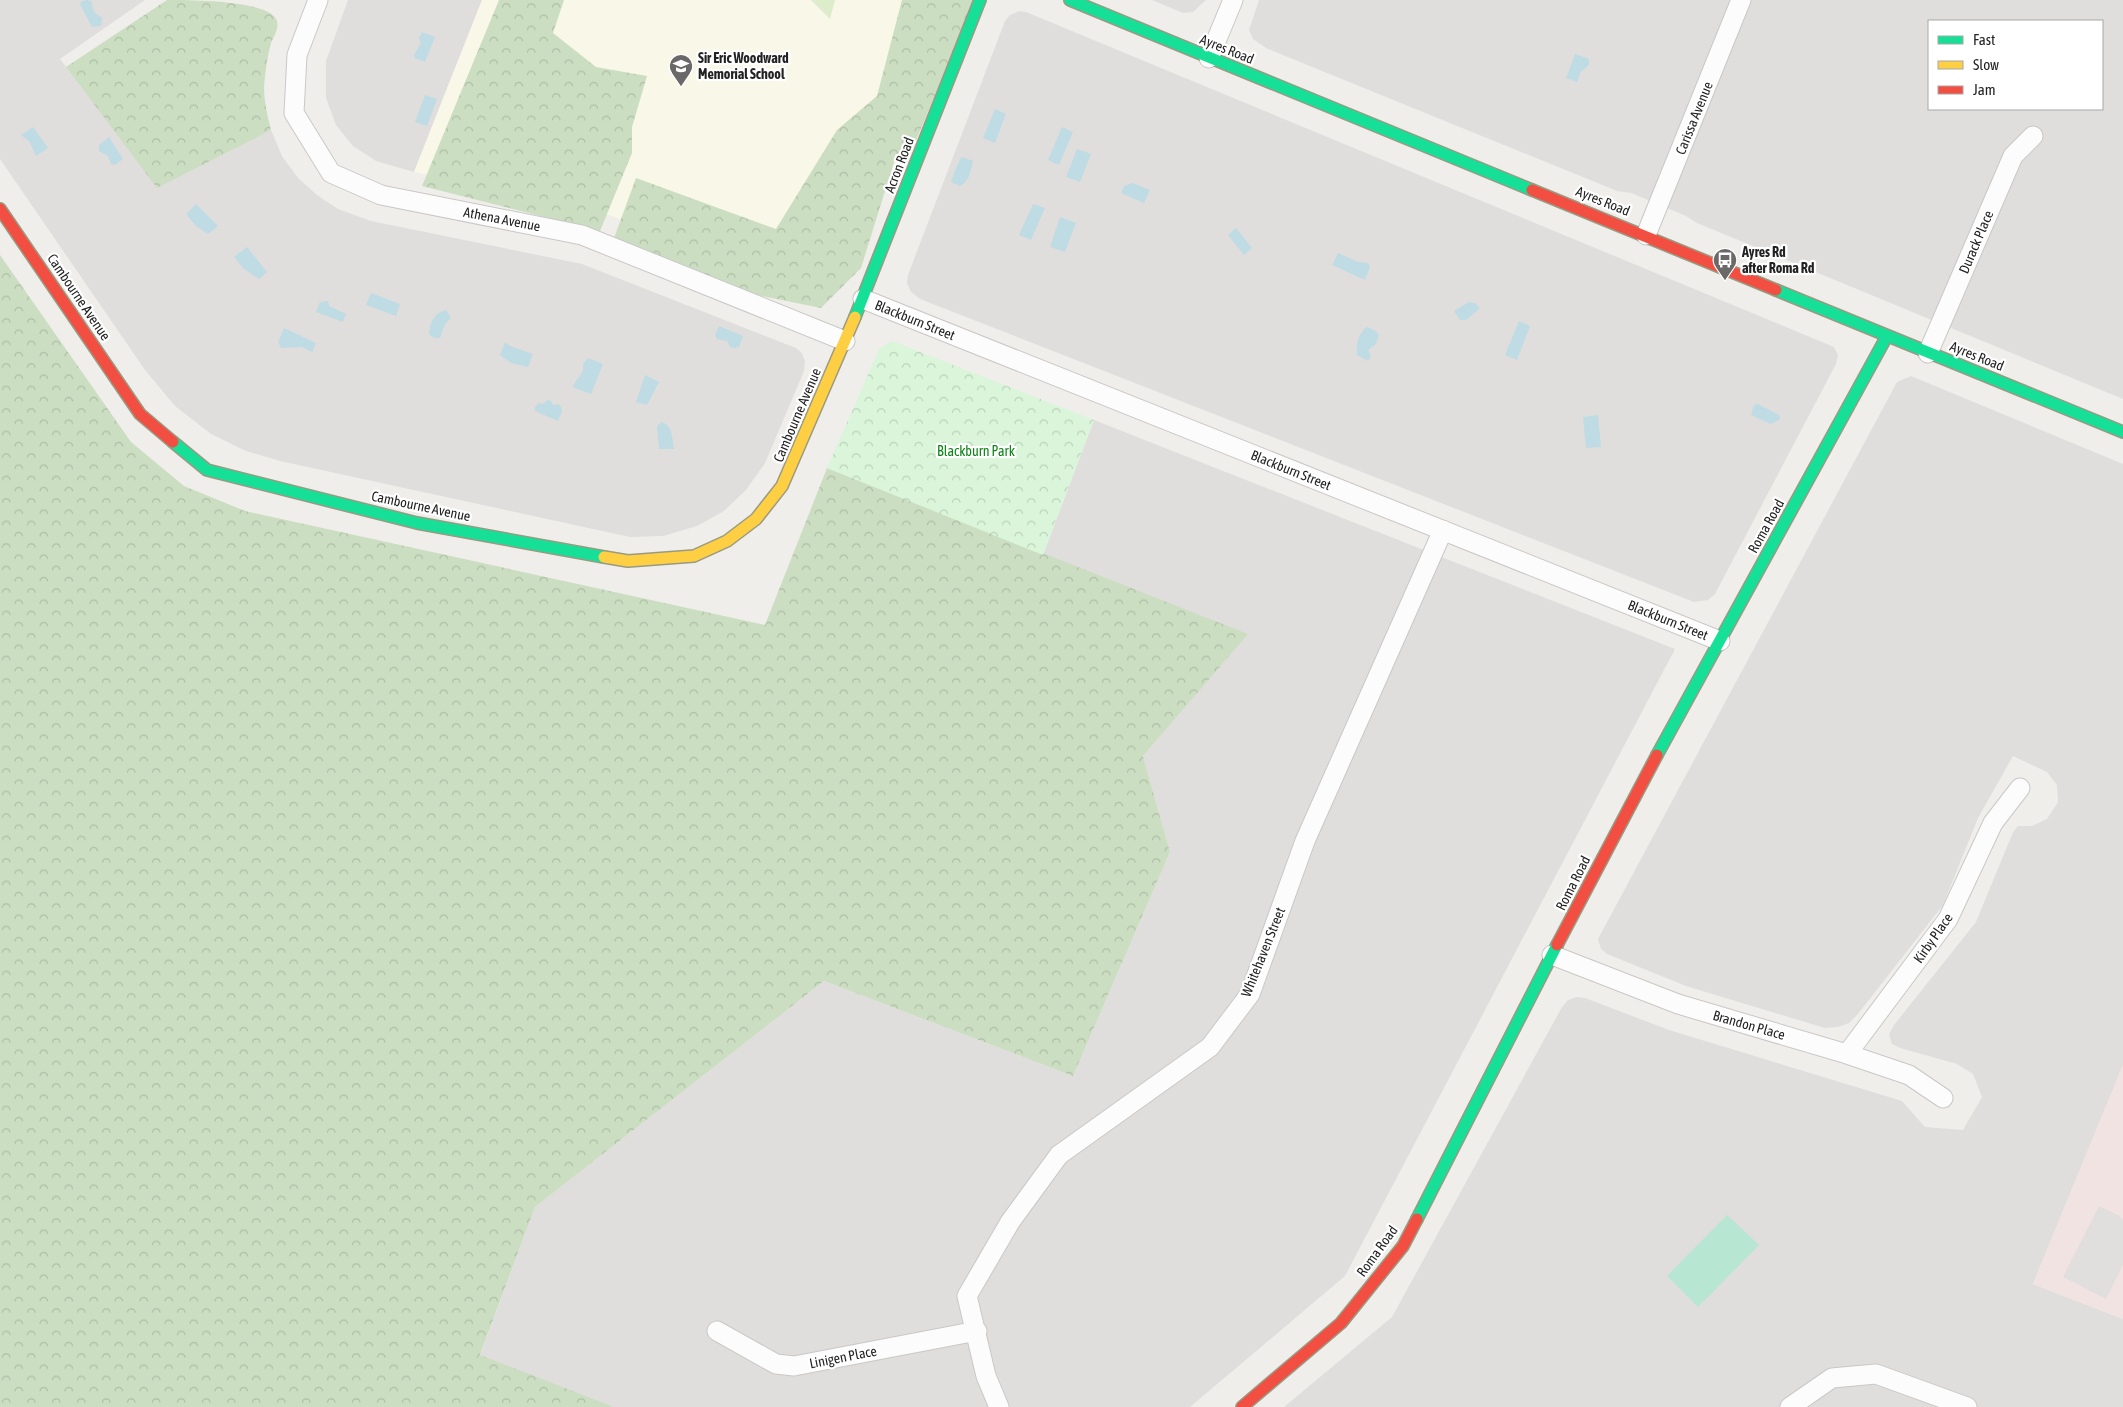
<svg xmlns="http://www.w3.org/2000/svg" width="2123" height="1407" font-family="'Asap Condensed',sans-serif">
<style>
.residential{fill:#dfdedc;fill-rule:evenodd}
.commercial{fill:#f1e3e1}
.education{fill:#f8f7e8}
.grass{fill:#ddeccb}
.forest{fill:url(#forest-crowns)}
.park{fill:url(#park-crowns)}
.pitch{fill:#b7e6d2}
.parking{fill:#e0dfde}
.water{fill:#bfdbe3}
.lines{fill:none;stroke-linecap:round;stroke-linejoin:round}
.street-casing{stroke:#c9c8c7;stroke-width:21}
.fast-casing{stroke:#999a82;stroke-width:14}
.slow-casing{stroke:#999a82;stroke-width:14}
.jam-casing{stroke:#999a82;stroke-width:14}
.street{stroke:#fdfcfc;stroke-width:19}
.fast{stroke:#16e098;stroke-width:11}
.slow{stroke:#ffcf43;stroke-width:11}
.jam{stroke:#f24e42;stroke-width:11}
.labels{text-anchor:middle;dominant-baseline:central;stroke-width:4.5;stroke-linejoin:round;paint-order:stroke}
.street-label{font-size:14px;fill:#222;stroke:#fff}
.poi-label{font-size:14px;font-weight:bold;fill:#222;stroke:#fff;text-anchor:start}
.park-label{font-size:14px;fill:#0c8416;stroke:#fff}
</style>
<defs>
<pattern id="forest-crowns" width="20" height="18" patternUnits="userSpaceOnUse" patternTransform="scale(1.25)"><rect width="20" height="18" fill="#cbdec1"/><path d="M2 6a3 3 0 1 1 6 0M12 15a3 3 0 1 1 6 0" fill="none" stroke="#aebea6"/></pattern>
<pattern id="park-crowns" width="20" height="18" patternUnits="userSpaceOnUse" patternTransform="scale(1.25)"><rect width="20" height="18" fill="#daf5da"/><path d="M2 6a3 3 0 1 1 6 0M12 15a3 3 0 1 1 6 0" fill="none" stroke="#bbd2bb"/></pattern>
</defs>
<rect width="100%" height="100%" fill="#f0eeeb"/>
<path class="residential" d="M 0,0 L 145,0 L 60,59 L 157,187 L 271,130 L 282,156 L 298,178 L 317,195 L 338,209 L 371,221 L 582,264 L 796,348 L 802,353 L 805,361 L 804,371 L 765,463 L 746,490 L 724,511 L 697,526 L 663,536 L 630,537 L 280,461 L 246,451 L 211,434 L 175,406 L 145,370 L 0,159 Z
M 348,0 L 482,0 L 414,172 L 376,161 L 353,146 L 336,125 L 326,98 L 326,61 Z
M 1152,0 L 1206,0 L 1193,12 L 1183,13 Z
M 1259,0 L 2123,0 L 2123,399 L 1697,223 L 1686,216 L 1631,193 L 1617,191 L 1266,48 L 1253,39 L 1249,30 ZM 1929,21 L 2102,21 L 2102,109 L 1929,109 Z
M 1019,11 L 1026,12 L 1834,347 L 1838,355 L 1836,364 L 1715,594 L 1708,600 L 1694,602 L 920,299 L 911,292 L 907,283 L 908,275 L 1005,21 L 1010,15 Z
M 1911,376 L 2123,464 L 2123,1065 L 2033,1284 L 2123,1319 L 2123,1407 L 1284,1407 L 1392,1317 L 1562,1007 L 1568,1000 L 1577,997 L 1585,998 L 1669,1030 L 1902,1101 L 1925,1127 L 1963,1130 L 1982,1097 L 1973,1074 L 1957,1064 L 1900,1048 L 1892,1044 L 1889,1034 L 1894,1025 L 1976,922 L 2013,832 L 2018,826 L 2032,826 L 2047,819 L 2058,802 L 2057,785 L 2047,772 L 2013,756 L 1978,818 L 1943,905 L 1858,1014 L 1849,1023 L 1838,1027 L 1825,1028 L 1686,986 L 1607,954 L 1601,949 L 1598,939 L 1897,382 Z
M 1094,420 L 1675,649 L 1345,1276 L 1190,1407 L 614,1407 L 480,1356 L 535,1207 L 824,981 L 1073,1076 L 1170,852 L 1143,756 L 1247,634 L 1043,555 Z"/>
<path class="commercial" d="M 2123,1065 L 2123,1319 L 2033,1284 Z"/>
<path class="education" d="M 482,0 L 949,0 L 813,295 L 599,211 L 414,172 Z"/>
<path class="grass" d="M 811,0 L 835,0 L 830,19 Z"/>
<path class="forest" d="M 167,0 C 190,0 271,0 277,21 C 279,29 274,36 271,43 C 268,54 266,66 265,77 C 262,95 267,113 271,130 L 157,188 L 66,67 Z
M 499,0 L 564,0 L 553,33 L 596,67 L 647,76 L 632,127 L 632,153 L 600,231 L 422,186 Z
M 902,0 L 975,0 L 907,162 L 895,159 L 861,268 L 821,308 L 737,291 L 614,238 L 636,178 L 776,229 L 837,130 L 877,96 Z
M 0,255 L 131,442 L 184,486 L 245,511 L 765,625 L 827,468 L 1248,634 L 1143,756 L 1170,852 L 1073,1076 L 824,981 L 535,1207 L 480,1355 L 614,1407 L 0,1407 Z"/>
<path class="park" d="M 892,341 L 1094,420 L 1043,555 L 827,468 L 879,349 Z"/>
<path class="pitch" d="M 1727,1215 L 1759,1245 L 1698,1307 L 1667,1276 Z"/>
<path class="parking" d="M 2099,1206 L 2118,1215 L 2123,1220 L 2123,1265 L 2106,1299 L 2063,1277 Z"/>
<path class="water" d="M 87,0 L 91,1 L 94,12 L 102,18 L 101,26 L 92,27 L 80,4 L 82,1 Z
M 422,32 L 435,37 L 425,62 L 415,58 L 414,55 L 421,43 L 419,38 Z
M 1575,54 L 1589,59 L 1589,65 L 1581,72 L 1577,82 L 1566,78 Z
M 425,95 L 437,99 L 427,126 L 415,122 Z
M 995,109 L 1006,114 L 995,143 L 983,138 Z
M 33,127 L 48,148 L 36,156 L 29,141 L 21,135 Z
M 1062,127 L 1073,132 L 1059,165 L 1048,160 Z
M 109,137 L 123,159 L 115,165 L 111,164 L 108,156 L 99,151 L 99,145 Z
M 1077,149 L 1091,154 L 1080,182 L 1066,177 Z
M 962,157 L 973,161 C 971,170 969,182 960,186 L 951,182 C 953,176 958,162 962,157 Z
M 1133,183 L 1150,190 L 1144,203 L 1121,193 L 1124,186 Z
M 196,204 L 218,226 L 208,234 L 196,226 L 186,214 Z
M 1033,204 L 1045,208 L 1031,240 L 1019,235 Z
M 1060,217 L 1076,223 L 1065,252 L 1050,247 Z
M 1236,228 L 1252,248 L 1244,255 L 1228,235 Z
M 247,247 L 267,272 L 259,279 L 244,269 L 234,257 Z
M 1338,253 L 1358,262 L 1368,263 L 1370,267 L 1365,280 L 1332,265 Z
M 371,293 L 400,304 L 396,316 L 366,305 Z
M 328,301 L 329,306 L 346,314 L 343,322 L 316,312 L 320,302 Z
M 1469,302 L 1475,303 L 1480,308 L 1466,320 L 1460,320 L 1454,311 Z
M 446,310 L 451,318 L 445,324 L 440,338 L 434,338 L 429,334 C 430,322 434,313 446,310 Z
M 1519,321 L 1530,326 L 1517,360 L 1505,355 Z
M 719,326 L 743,336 L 739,347 L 734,348 L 730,347 L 727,341 L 717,339 L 715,335 Z
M 1367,327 L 1376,331 L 1379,335 L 1376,344 L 1368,350 L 1371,356 L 1368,361 L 1357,355 C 1356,345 1358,333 1367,327 Z
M 284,328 L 316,343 L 312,352 L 302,347 L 281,348 L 278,342 Z
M 505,342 L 510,346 L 533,354 L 528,367 L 511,363 L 500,355 Z
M 588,358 L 603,364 L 591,394 L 573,387 C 576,378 585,374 583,364 Z
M 645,375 L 659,382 L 647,405 L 636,402 Z
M 550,400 L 553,405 L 558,404 L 561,407 L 562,411 L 558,421 L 535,411 L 535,407 L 539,403 L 543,404 L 546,401 Z
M 1758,404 L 1779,415 L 1780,419 L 1771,424 L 1751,415 L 1754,405 Z
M 1598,415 L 1601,447 L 1586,448 L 1583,417 Z
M 662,422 C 673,427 672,437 674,449 L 659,449 L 657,426 Z"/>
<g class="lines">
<g class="street-casing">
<path id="street" d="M 318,0 L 297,55 L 294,113 L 331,173 L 381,195 L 582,235 L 845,341
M 1209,58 L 1233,0
M 1646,235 L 1741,0
M 863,299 L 1720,641
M 1928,353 L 2013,156 L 2033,136
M 1552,955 L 1678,1004 L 1847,1054 L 1909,1075 L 1943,1098
M 1847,1054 L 1948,919 L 1993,823 L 2020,788
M 717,1331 L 776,1364 L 794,1366 L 977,1331
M 999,1407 L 986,1376 L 967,1296 L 1010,1222 L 1059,1155 L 1210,1047 L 1250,994 L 1305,841 L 1443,530
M 1790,1407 L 1832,1378 L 1876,1374 L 1967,1407"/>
</g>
<g class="fast-casing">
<path id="fast" d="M 1070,0 L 1532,190
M 1776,290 L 2123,432
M 855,317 L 980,0
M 173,442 L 207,470 L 417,523 L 604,557
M 1657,755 L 1887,336
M 1417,1219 L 1557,945"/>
</g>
<g class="slow-casing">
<path id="slow" d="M 604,557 L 628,561 L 694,556 L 727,541 L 756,519 L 782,486 L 855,317"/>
</g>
<g class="jam-casing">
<path id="jam" d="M 1532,190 L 1776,290
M 0,209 L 140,414 L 173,442
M 1557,945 L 1657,755
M 1242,1407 L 1341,1323 L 1403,1246 L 1417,1219"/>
</g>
<use href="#street" class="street"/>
<use href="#fast" class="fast"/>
<use href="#slow" class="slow"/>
<use href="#jam" class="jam"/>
</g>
<defs>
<g id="school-pin" transform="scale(1.25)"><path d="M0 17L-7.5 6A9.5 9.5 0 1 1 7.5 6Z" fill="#6a6968" stroke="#fff"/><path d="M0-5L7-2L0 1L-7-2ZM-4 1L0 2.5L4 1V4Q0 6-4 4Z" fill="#fff"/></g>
<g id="bus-pin" transform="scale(1.25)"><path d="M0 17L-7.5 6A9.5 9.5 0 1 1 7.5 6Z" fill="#6a6968" stroke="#fff"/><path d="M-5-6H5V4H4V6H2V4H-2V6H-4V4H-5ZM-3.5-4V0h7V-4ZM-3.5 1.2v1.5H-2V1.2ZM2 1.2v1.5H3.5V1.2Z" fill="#fff"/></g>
</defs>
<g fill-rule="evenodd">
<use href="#school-pin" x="681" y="66"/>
<use href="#bus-pin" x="1725" y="260"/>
</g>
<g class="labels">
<g class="street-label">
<text transform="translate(1227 49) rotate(22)">Ayres Road</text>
<text transform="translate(1694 118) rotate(-68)">Carissa Avenue</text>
<text transform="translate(899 165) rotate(-69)">Acron Road</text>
<text transform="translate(1603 201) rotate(22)">Ayres Road</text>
<text transform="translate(502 219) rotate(11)">Athena Avenue</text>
<text transform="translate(1976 242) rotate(-67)">Durack Place</text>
<text transform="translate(79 297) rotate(56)">Cambourne Avenue</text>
<text transform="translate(915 320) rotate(22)">Blackburn Street</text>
<text transform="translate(1977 356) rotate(22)">Ayres Road</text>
<text transform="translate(797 415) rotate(-67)">Cambourne Avenue</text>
<text transform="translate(1291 470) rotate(22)">Blackburn Street</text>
<text transform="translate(421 506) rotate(12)">Cambourne Avenue</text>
<text transform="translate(1766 526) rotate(-61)">Roma Road</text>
<text transform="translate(1668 620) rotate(22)">Blackburn Street</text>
<text transform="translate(1573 883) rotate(-63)">Roma Road</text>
<text transform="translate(1933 938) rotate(-55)">Kirby Place</text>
<text transform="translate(1263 952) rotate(-68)">Whitehaven Street</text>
<text transform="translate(1749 1025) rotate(16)">Brandon Place</text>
<text transform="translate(1377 1251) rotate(-54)">Roma Road</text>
<text transform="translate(843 1357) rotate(-11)">Linigen Place</text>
</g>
<g class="poi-label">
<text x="698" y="58">Sir Eric Woodward<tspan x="698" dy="16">Memorial School</tspan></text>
<text x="1742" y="252">Ayres Rd<tspan x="1742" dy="16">after Roma Rd</tspan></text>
</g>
<g class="park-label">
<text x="976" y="451">Blackburn Park</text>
</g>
</g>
<rect x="1928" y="20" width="175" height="90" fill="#ffffff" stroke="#a7a7a7"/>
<rect x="1938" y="36" width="25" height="8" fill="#16e098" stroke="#a7a7a7"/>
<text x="1973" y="45" font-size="15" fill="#222222">Fast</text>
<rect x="1938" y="61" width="25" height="8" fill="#ffcf43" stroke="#a7a7a7"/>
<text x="1973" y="70" font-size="15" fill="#222222">Slow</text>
<rect x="1938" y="86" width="25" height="8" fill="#f24e42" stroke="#a7a7a7"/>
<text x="1973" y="95" font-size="15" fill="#222222">Jam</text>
</svg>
